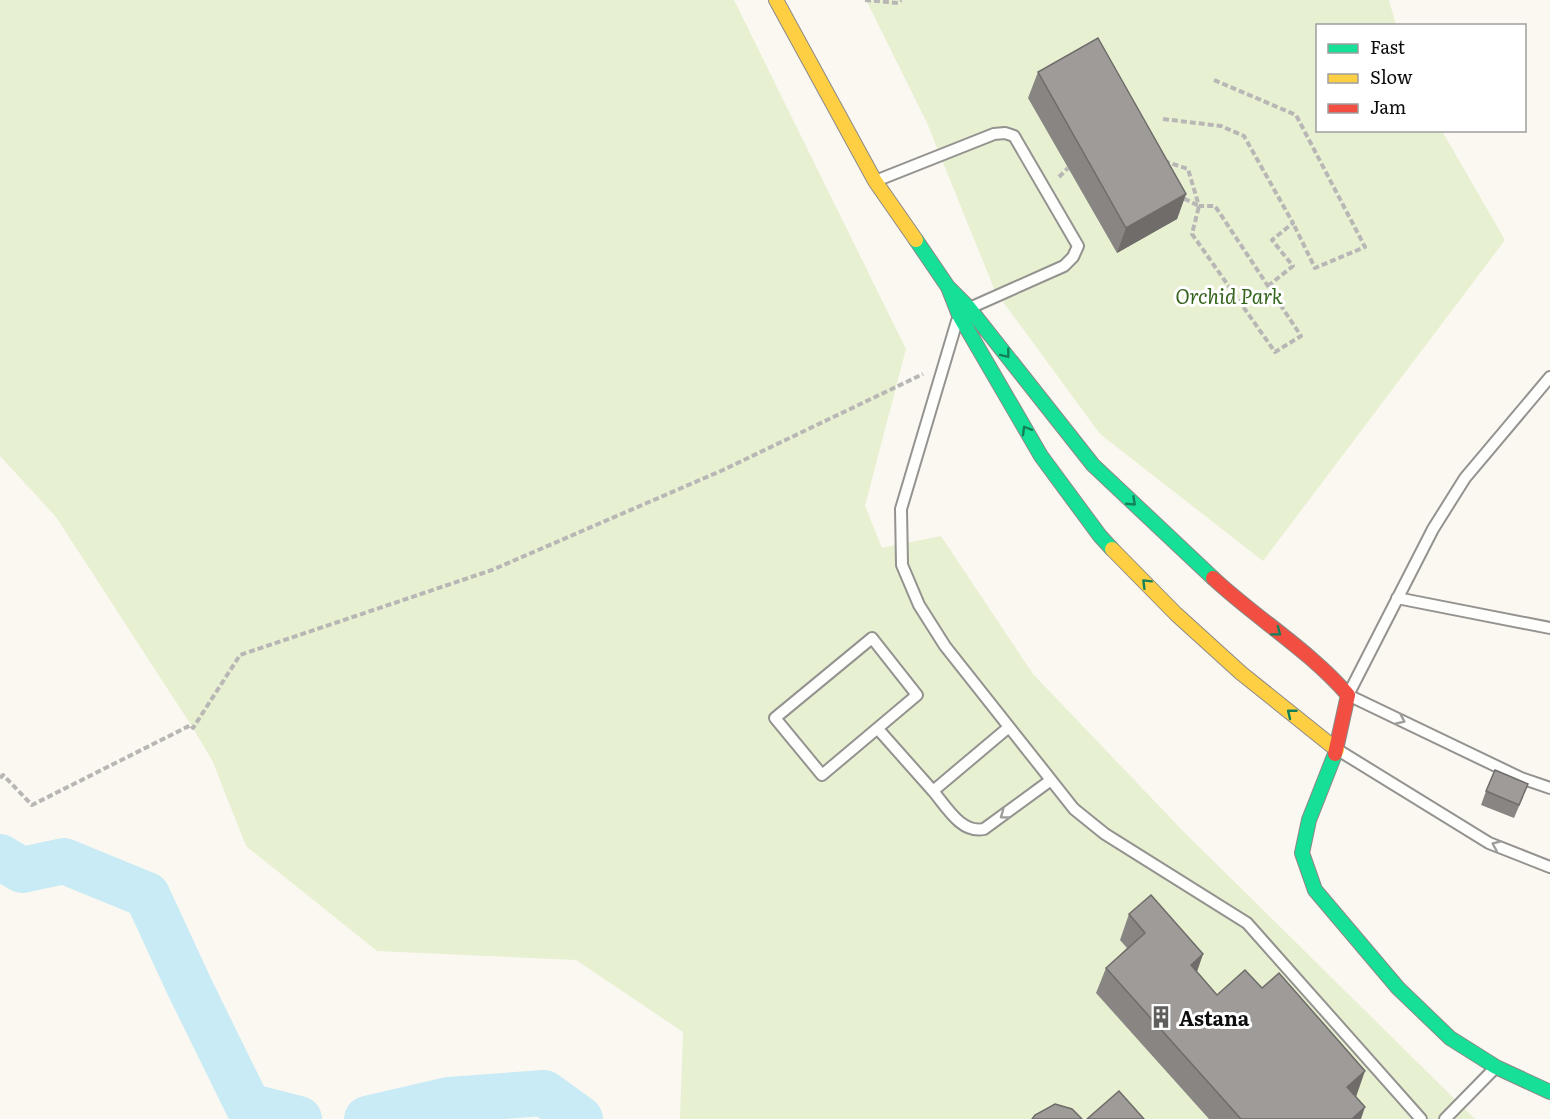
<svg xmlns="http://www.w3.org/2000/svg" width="1550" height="1119" font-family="Literata,serif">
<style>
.green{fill:#e8f0d2}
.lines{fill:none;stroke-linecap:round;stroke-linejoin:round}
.river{stroke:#c9ebf5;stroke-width:46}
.lane-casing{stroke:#949390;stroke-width:14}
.fast-casing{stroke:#8b8987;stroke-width:16}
.slow-casing{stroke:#8b8987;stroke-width:16}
.jam-casing{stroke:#8b8987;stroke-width:16}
.path{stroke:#b8b7b6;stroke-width:4;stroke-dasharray:6 3;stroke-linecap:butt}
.lane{stroke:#fefefd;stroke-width:10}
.fast{stroke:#16e098;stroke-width:14}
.slow{stroke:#ffcf43;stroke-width:14}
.jam{stroke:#f24e42;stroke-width:14}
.wall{fill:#888583}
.shaded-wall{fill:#6f6c6a}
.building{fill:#9e9b98;stroke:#6f6c6a;stroke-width:1.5}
.oneway{stroke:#128159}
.oneway2{stroke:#9e9e9d}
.labels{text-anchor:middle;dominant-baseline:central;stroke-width:6;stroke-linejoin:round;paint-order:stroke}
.park-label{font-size:20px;font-style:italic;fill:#36651e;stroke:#fff}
.poi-label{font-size:20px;font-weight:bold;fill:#0d0d0d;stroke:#fff;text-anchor:start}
</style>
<rect width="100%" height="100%" fill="#fbf8f2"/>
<path class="green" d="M 0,0 L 734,0 L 906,349 L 865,506 L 882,548 L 941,536 L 1033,674 L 1185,833 L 1475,1119 L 680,1119 L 683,1032 L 576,960 L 377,951 L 246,846 L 212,760 L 191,725 L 56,517 L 0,456 Z
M 866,0 L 1389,0 L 1396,25 L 1318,26 L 1318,130 L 1442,131 L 1505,240 L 1263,561 L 1100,434 L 995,291 L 927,123 Z"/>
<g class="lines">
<path class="river" d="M 0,857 L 22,870 L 64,861 L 147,895 L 190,988 L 248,1106 L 299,1119
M 367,1119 L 449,1100 L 544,1093 L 580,1119"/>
<g class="lane-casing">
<path id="lane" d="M 878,180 L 994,134 L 1005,133 L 1014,136 L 1078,246 L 1073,257 L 1064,266 L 972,307
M 957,321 L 901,509 L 902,565 L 919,605 L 945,646 L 1074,809 L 1105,834 L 1247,923 L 1421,1119
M 1550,377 L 1465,478 L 1433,529 L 1348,695 L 1521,778 L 1550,788
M 1397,598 L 1550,628
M 872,638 L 917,695 L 822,775 L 775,718 Z
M 1009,727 L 933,791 C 946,806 961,834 984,829 L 1051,780
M 878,729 L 933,791
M 1338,750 L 1489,843 L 1550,867
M 1445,1119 L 1494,1069"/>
</g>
<g class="fast-casing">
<path id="fast" d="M 916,240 L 948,287 L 959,315 L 1041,456 L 1100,536 L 1112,549
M 948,287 L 969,308 L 1093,465 L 1213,578
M 1335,754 L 1309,820 L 1302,853 L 1315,890 L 1398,988 L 1450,1038 L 1496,1067 L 1550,1092"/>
</g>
<g class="slow-casing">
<path id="slow" d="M 776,0 L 875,181 L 916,240
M 1112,549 L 1176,614 L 1241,673 L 1337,750"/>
</g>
<g class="jam-casing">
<path id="jam" d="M 1213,578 C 1257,619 1309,650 1348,695 L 1335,754"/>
</g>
<path class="path" d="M 865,0 L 898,3 L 901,0
M 1214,80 L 1296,115 L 1365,247 L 1315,268 L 1293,223
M 1163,119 L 1221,126 L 1244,136 L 1293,223 L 1272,240 L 1293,266 L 1268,286
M 1164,161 L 1188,169 L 1199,206 L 1215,206 L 1301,336 L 1275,352 L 1192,234 L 1199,206 L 1181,197
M 1059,177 L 1068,168
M 0,778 L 3,775 L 32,805 L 191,725 L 193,728 L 240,655 L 492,570 L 723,470 L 923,374"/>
<use href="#lane" class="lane"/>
<use href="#fast" class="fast"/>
<use href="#slow" class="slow"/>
<use href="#jam" class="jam"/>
</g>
<path class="wall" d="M 1038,72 L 1186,194 L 1177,219 L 1117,253 L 1028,98 Z
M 1486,791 L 1523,797 L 1514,818 L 1481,805 Z
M 1129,914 L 1203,954 L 1197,972 L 1217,995 L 1356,1097 L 1361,1119 L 1209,1119 L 1096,993 L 1106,968 L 1127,948 L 1120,940 Z"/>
<path class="shaded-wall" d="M 1186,194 L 1177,219 L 1117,253 L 1126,228 Z
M 1203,954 L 1194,979 L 1191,965 Z
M 1365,1071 L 1356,1097 L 1347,1087 Z
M 1365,1107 L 1361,1119 L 1352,1119 Z"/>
<path class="building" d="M 1098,38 L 1186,194 L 1126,228 L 1038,72 Z
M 1495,770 L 1528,784 L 1519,805 L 1486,791 Z
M 1151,895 L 1203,954 L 1191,965 L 1217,995 L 1245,970 L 1262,988 L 1279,973 L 1365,1071 L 1347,1087 L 1365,1107 L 1352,1119 L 1241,1119 L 1106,968 L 1145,933 L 1129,914 Z
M 1119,1091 L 1144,1119 L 1087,1119 Z
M 1055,1104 L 1072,1109 L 1082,1119 L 1032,1119 L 1035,1115 Z"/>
<defs><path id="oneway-chevron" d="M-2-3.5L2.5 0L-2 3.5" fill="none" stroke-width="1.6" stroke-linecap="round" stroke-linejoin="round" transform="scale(1.5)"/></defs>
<g class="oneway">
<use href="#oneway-chevron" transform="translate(1006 354) rotate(52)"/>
<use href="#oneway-chevron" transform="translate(1026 430) rotate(-120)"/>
<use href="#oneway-chevron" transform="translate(1132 502) rotate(43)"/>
<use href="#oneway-chevron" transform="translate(1146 583) rotate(-135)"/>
<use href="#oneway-chevron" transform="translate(1277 632) rotate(37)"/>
<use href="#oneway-chevron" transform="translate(1291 713) rotate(-141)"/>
</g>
<g class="oneway2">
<use href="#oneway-chevron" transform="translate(1401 720) rotate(25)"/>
<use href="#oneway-chevron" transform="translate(1004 815) rotate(144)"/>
<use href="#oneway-chevron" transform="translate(1496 845) rotate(-157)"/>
</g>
<defs>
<g id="building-bare" transform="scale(1.8)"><path d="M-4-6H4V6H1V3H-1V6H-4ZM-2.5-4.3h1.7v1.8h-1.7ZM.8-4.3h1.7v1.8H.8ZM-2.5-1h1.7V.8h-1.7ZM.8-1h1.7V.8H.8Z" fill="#605f5d" stroke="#fff" stroke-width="2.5" paint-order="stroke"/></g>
</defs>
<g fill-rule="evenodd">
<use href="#building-bare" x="1161" y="1017"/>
</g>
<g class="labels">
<g class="park-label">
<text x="1229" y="295">Orchid Park</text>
</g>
<g class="poi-label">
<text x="1179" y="1017">Astana</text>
</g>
</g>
<rect x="1316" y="24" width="210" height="108" fill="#ffffff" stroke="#9e9e9e" stroke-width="1.5"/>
<rect x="1328" y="44" width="30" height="9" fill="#16e098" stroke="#9e9e9e" stroke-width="1.5"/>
<text x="1370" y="54" font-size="18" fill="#0d0d0d">Fast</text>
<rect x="1328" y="74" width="30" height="9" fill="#ffcf43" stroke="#9e9e9e" stroke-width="1.5"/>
<text x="1370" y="84" font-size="18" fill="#0d0d0d">Slow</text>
<rect x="1328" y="104" width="30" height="9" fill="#f24e42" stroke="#9e9e9e" stroke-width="1.5"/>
<text x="1370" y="114" font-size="18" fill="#0d0d0d">Jam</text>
</svg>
